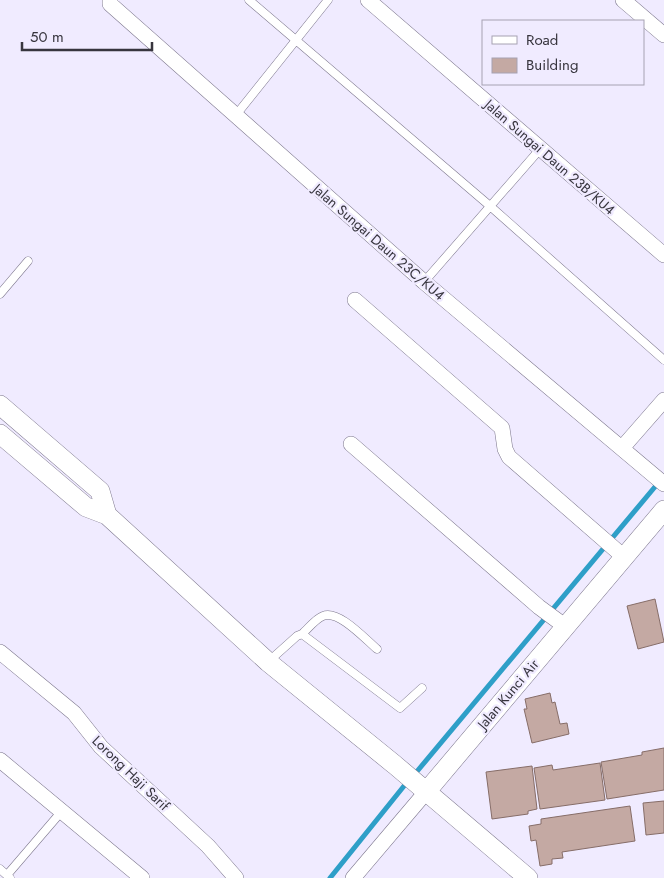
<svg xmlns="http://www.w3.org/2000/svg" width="664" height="878" font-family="Jost,sans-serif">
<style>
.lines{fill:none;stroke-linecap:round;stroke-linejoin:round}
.stream{stroke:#2e9fc8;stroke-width:5}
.building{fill:#c4a9a3;stroke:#866d68}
.service-casing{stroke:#7d778d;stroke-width:9}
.minor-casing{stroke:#7d778d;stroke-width:16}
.tertiary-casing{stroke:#7d778d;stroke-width:20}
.service{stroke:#fff;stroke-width:8}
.minor{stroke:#fff;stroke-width:15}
.tertiary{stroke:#fff;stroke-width:19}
.labels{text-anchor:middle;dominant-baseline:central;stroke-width:4.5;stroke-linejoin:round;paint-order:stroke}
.street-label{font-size:14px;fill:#37353e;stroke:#f0ebff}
</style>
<rect width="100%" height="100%" fill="#f0ebff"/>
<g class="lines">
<path class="stream" d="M 414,775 L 659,482
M 330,878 L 408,781"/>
</g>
<path class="building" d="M 655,599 L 664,642 L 638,649 L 627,606 Z
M 550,693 L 552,703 L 555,702 L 560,724 L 567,723 L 569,734 L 532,743 L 524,709 L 527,709 L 525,699 Z
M 664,748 L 664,790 L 607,799 L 601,762 L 642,755 L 642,752 Z
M 600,763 L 605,800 L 540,809 L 534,768 L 552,765 L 553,770 Z
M 532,766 L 537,809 L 528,811 L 528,814 L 492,819 L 486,772 Z
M 664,801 L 664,833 L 646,835 L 643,803 Z
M 630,806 L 635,841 L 562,852 L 563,858 L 552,859 L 552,864 L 540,866 L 536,840 L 531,841 L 529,826 L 541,824 L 541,819 Z"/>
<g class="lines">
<g class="service-casing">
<path id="service" d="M 249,0 L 490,206 L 664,360
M 236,115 L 328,0
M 424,282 L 541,148
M 0,294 L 28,261
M 302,634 C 308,629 315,619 323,616 C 338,609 365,639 377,649
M 268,662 L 297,636 L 302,634 L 400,708 L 422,688
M 0,869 L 10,878
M 7,875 L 62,811"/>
</g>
<g class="minor-casing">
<path id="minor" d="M 110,0 L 110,4 L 424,282 L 664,484
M 368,0 L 664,255
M 623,0 L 664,35
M 355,300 L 502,428 L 505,449 L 509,457 L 624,557
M 351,444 L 539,607 L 566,627
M 622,448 L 664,400
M 0,652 L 74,713 L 101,747 L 208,846 L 236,878
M 0,760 L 142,878
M 353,878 L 426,792"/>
</g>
<g class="tertiary-casing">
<path id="tertiary" d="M 0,405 L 100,491 L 107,515
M 0,434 L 86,507 L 107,515 L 268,662 L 395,765 L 528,878
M 426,792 L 664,510"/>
</g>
<use href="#service" class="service"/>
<use href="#minor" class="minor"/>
<use href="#tertiary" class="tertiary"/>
</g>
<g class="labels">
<g class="street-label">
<text transform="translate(550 157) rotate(41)">Jalan Sungai Daun 23B/KU4</text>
<text transform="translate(379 242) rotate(41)">Jalan Sungai Daun 23C/KU4</text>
<text transform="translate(508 694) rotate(-50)">Jalan Kunci Air</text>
<text transform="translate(131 773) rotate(44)">Lorong Haji Sarif</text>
</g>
</g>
<rect x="482" y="20" width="162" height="65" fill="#f0ebff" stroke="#a6a2b2"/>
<rect x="492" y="36" width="25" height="8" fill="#ffffff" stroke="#a6a2b2"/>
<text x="526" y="45" font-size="15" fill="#37353e">Road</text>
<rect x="492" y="58" width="25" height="15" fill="#c4a9a3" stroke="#a6a2b2"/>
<text x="526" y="70" font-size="15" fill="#37353e">Building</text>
<path d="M22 42v8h130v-8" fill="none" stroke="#37353e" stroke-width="2.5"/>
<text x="30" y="42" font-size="15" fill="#37353e" stroke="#f0ebff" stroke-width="4" paint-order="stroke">50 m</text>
</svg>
